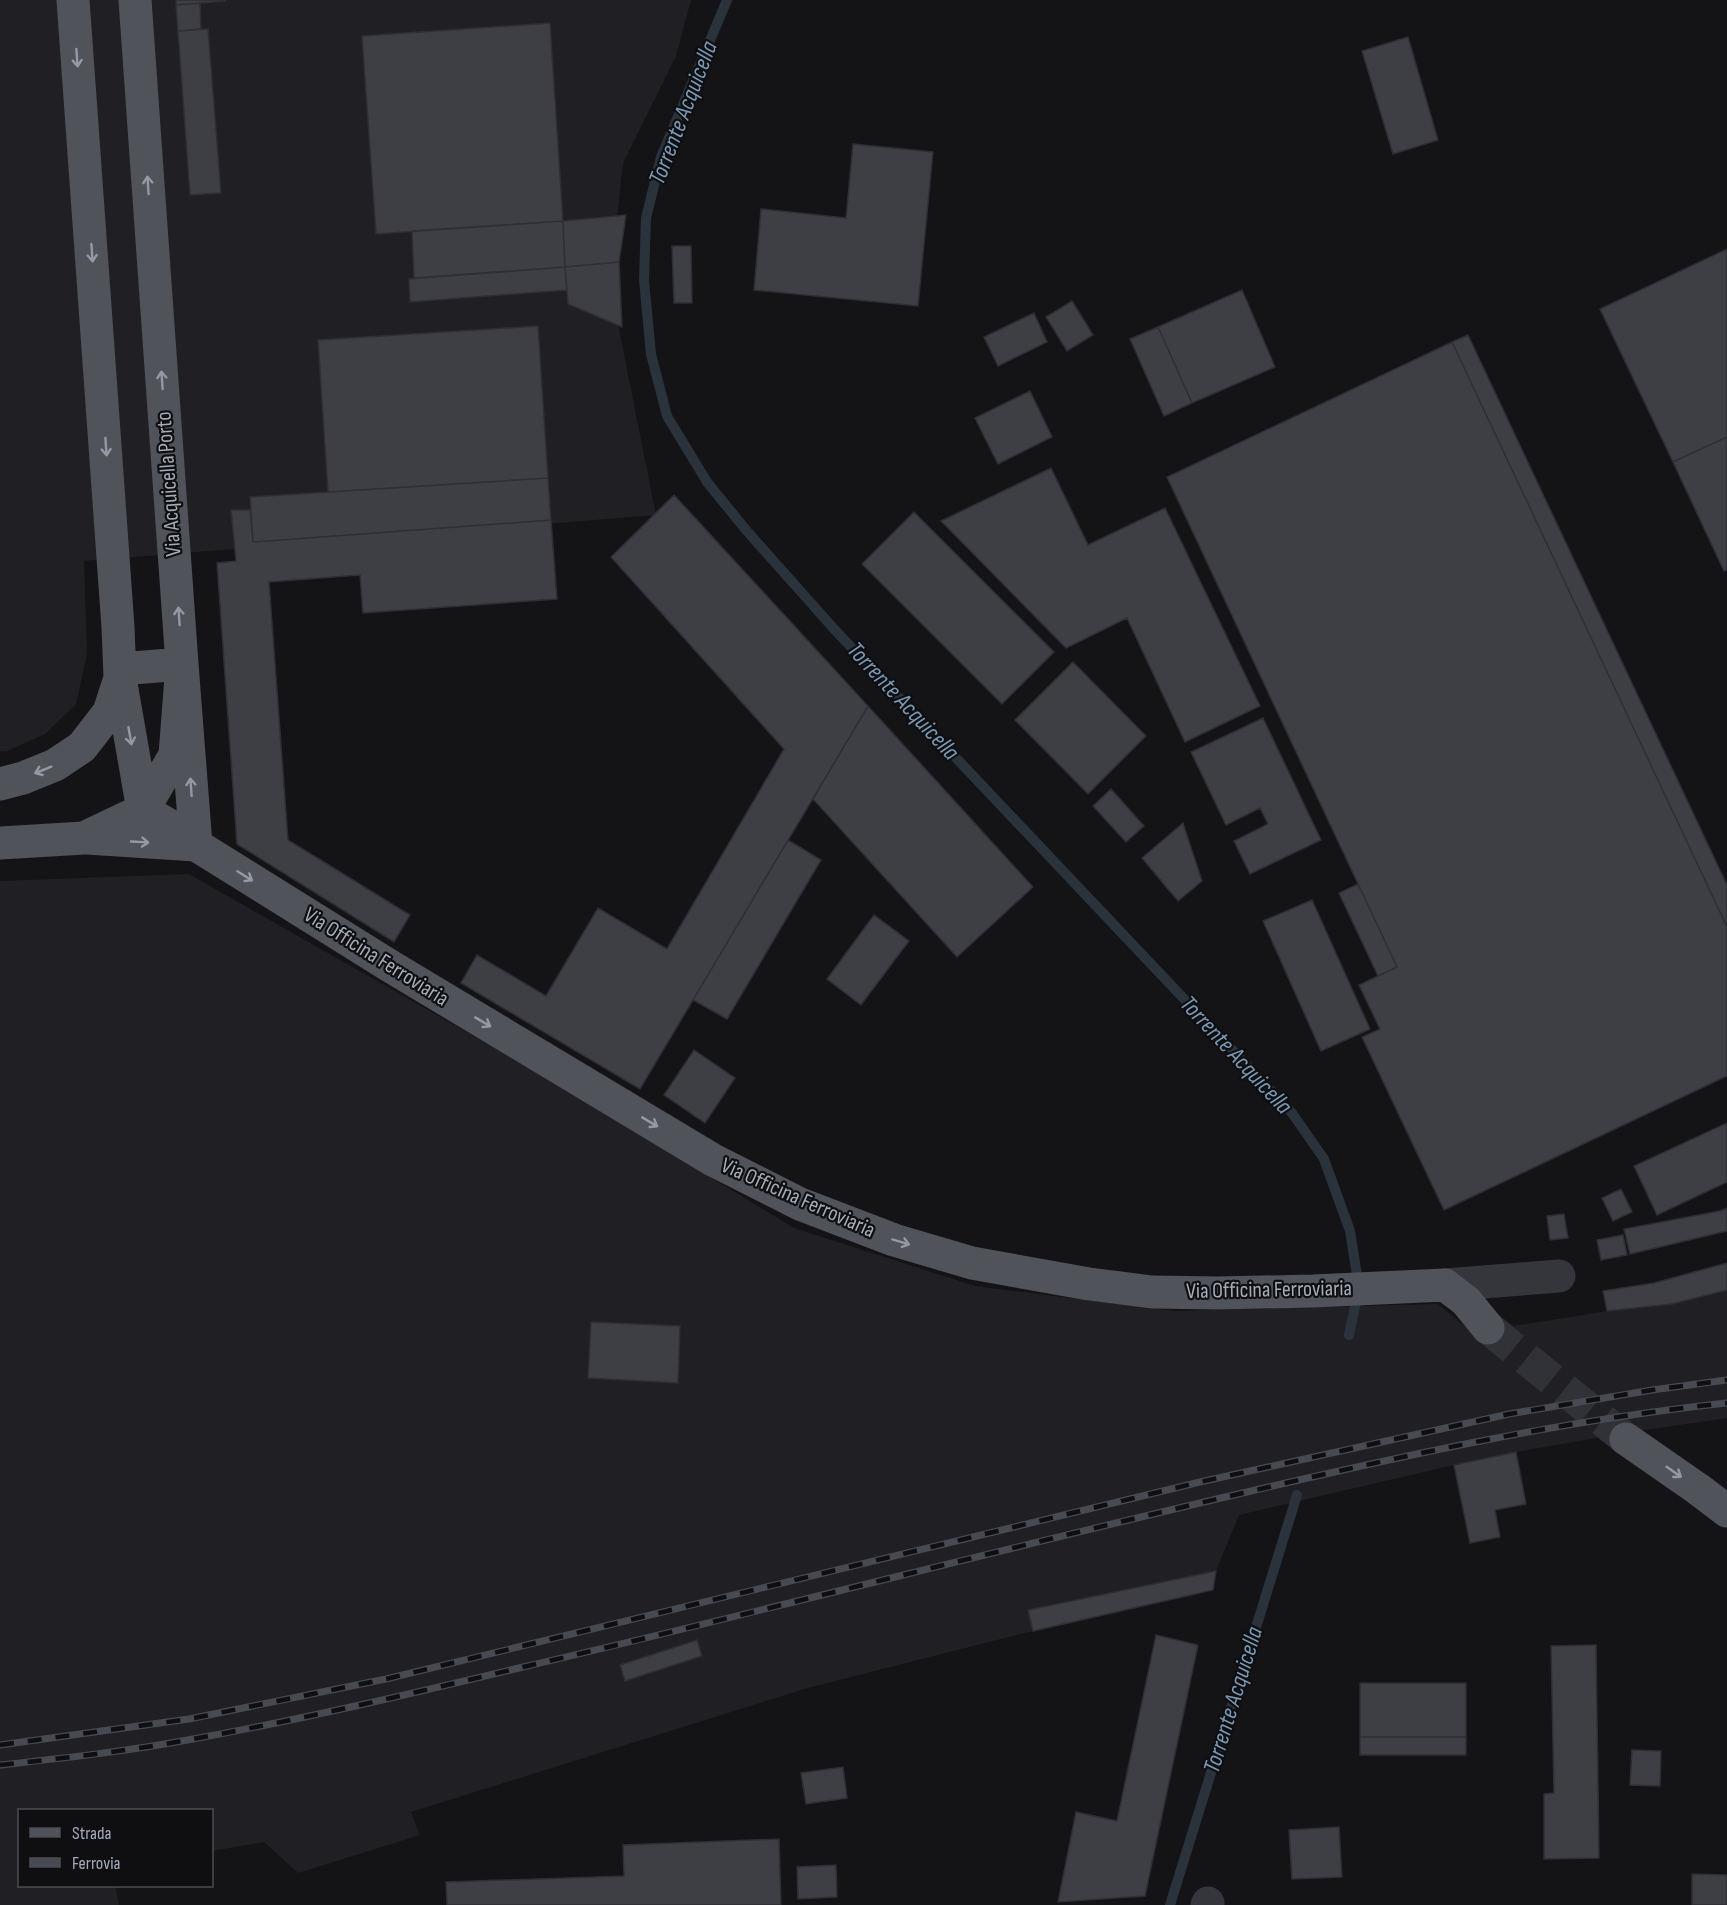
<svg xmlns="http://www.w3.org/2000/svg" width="1727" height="1905" font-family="'Sofia Sans Condensed',sans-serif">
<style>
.built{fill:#202024}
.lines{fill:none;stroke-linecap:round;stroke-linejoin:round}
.stream{stroke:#2a333b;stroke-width:10}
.building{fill:#3e3f44;stroke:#2e2e33;stroke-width:1.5}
.major-tunnel{stroke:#313237;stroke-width:33;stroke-dasharray:33 16;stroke-linecap:butt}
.minor{stroke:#35363c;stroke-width:33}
.major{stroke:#51535b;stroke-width:33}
.rail-casing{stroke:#484a51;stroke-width:7}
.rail{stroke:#0f0f12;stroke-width:4.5;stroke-dasharray:14;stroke-linecap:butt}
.oneway{stroke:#9499a5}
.labels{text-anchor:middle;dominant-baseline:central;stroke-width:4.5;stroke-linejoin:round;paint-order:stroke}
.street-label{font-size:22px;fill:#a5abb8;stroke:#0f0f12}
.water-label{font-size:24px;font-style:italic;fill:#7a99b5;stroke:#0f0f12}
</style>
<rect width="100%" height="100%" fill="#141417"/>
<path class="built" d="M 0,0 L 691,0 L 676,56 L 623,163 L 610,284 L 656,515 L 84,561 L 87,654 L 76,704 L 45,734 L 7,751 L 0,751 Z
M 189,874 L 551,1080 L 794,1228 L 975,1286 L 1174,1311 L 1438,1304 L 1469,1330 L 1498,1314 L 1514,1326 L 1607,1311 L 1672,1304 L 1727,1290 L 1727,1418 L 1631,1432 L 1516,1452 L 1454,1465 L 1239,1515 L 1216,1571 L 1028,1610 L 1033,1631 L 811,1687 L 411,1812 L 420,1835 L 298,1873 L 264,1842 L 212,1851 L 212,1810 L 20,1810 L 20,1886 L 115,1886 L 119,1905 L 0,1905 L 0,881 Z"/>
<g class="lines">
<path class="stream" d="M 727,0 L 661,157 L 646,218 L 644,280 L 651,354 L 667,416 L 707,482 L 746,530 L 835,630 L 1292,1113 L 1324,1159 L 1350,1231 L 1359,1288 L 1349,1335
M 1170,1905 L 1297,1495"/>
</g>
<path class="building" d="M 176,0 L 225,0 L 225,1 L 176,5 Z
M 200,3 L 201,29 L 178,31 L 176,5 Z
M 550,23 L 563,221 L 376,234 L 362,36 Z
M 208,29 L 221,193 L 190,195 L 178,31 Z
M 1408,37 L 1438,140 L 1393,154 L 1362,51 Z
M 853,144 L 933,152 L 918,306 L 754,290 L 761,209 L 846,218 Z
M 626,215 L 619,262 L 565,267 L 563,221 Z
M 563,221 L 565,267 L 414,278 L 412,231 Z
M 672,246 L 691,246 L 692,303 L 674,303 Z
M 1727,249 L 1727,437 L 1673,462 L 1600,309 Z
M 619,262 L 622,327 L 568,304 L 565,267 Z
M 565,267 L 567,290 L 410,302 L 409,279 Z
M 1242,290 L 1275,367 L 1192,403 L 1158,327 Z
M 1072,301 L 1093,335 L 1067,351 L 1046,317 Z
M 1034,313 L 1047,342 L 998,366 L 984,337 Z
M 538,326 L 548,478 L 328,492 L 318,340 Z
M 1158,327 L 1192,403 L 1164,416 L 1130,339 Z
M 1468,335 L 1727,885 L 1727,927 L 1452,342 Z
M 1452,342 L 1727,927 L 1727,1076 L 1444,1210 L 1362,1037 L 1380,1029 L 1359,985 L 1397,967 L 1167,477 Z
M 1030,391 L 1052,437 L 998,464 L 975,418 Z
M 1727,437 L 1727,570 L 1724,571 L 1673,462 Z
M 1051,468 L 1088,545 L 1165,508 L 1260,706 L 1185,742 L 1127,618 L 1066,648 L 941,521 Z
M 548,478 L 551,520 L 253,542 L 250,497 Z
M 674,495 L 868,706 L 640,1089 L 461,983 L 477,955 L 546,996 L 598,908 L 667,949 L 784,749 L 611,557 Z
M 231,510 L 250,510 L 253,542 L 551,520 L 557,599 L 363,613 L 360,575 L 269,582 L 288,840 L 410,915 L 394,942 L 237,844 L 217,563 L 236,561 Z
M 914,512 L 1054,652 L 1002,704 L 862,564 Z
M 1073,662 L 1146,736 L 1088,794 L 1015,720 Z
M 868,706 L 1033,887 L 957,957 L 813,799 Z
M 1263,718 L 1321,840 L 1250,874 L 1234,841 L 1268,824 L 1260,808 L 1226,825 L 1191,752 Z
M 1111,789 L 1144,826 L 1126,842 L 1093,806 Z
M 1183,823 L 1202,881 L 1178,901 L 1142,858 Z
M 788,840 L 821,860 L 727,1019 L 693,1000 Z
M 1358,884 L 1397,967 L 1378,976 L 1339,893 Z
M 1312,900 L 1370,1029 L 1321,1051 L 1263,921 Z
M 874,915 L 909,941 L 861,1005 L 827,979 Z
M 694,1050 L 735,1078 L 705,1123 L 664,1095 Z
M 1727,1123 L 1727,1182 L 1657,1215 L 1634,1166 Z
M 1621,1189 L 1632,1212 L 1613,1221 L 1602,1198 Z
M 1727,1208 L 1727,1231 L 1630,1254 L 1624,1229 L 1720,1211 Z
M 1564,1214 L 1568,1238 L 1550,1240 L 1547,1216 Z
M 1623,1235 L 1627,1255 L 1601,1260 L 1597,1240 Z
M 1727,1263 L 1727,1290 L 1672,1304 L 1607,1311 L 1603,1291 L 1654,1283 Z
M 591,1322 L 680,1326 L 678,1383 L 588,1378 Z
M 1516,1452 L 1526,1504 L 1495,1510 L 1500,1537 L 1470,1543 L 1454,1465 Z
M 1216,1571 L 1213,1590 L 1033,1631 L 1028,1610 Z
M 1156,1635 L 1198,1645 L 1145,1896 L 1058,1902 L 1076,1812 L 1117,1821 Z
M 697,1640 L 702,1656 L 625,1681 L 620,1665 Z
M 1596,1645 L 1599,1858 L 1544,1859 L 1544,1794 L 1554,1793 L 1551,1646 Z
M 1360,1683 L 1466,1683 L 1466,1737 L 1360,1737 Z
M 1360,1737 L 1466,1737 L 1466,1755 L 1360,1755 Z
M 1632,1750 L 1661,1751 L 1660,1786 L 1630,1785 Z
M 843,1767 L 847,1798 L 806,1804 L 801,1773 Z
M 1339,1827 L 1342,1877 L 1292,1879 L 1289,1830 Z
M 779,1839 L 781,1905 L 447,1905 L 446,1882 L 624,1876 L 623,1845 Z
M 836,1865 L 837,1897 L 798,1899 L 797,1867 Z
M 1692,1874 L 1727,1875 L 1727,1905 L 1692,1905 Z"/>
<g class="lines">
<path class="major-tunnel" d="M 1488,1328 L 1626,1439"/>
<path class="minor" d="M 1445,1285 L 1559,1276
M 1207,1905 L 1208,1903"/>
<path class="major" d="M 120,669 L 182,664 L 196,845
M 120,678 L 143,810 L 169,825 L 196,845 L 390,966 L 713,1160 L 800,1204 L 894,1240 L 972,1263 L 1089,1284 L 1152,1292 L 1218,1293 L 1313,1291 L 1445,1285 L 1466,1301 L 1488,1328
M 0,784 L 23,778 L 55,765 L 82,747 L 109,712 L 120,678 L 118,627 L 73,0
M 87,838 L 196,845
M 0,843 L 84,838 L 143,810 L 175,755 L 182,664 L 135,0
M 1626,1439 L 1698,1489 L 1727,1511"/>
<g class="rail-casing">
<path id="rail" d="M 0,1745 L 189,1719 L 386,1679 L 1200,1482 L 1509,1414 L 1652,1390 L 1727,1380
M 0,1765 C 64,1758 130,1751 193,1739 C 304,1719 414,1693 523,1667 C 765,1611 1005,1548 1247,1492 C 1406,1455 1565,1420 1727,1403"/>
</g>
<use href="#rail" class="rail"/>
</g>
<defs><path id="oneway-shaft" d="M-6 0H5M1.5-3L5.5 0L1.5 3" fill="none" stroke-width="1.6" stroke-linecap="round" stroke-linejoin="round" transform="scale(1.5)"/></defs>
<g class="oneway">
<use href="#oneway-shaft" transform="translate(77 58) rotate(86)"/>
<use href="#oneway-shaft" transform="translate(148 185) rotate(-94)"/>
<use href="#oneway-shaft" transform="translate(92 253) rotate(86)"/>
<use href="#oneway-shaft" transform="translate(162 380) rotate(-94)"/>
<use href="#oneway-shaft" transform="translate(106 447) rotate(86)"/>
<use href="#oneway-shaft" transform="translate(179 616) rotate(-94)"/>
<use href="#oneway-shaft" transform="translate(130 736) rotate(80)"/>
<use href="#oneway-shaft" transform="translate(43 770) rotate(158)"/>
<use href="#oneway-shaft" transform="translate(191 787) rotate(-94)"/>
<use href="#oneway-shaft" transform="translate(140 842) rotate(3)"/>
<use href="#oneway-shaft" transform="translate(245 876) rotate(32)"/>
<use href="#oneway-shaft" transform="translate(483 1022) rotate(31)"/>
<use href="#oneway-shaft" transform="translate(650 1122) rotate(31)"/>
<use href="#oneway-shaft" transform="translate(901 1242) rotate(17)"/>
<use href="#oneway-shaft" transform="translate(1674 1472) rotate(35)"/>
</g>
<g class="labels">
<g class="street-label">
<text transform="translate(169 484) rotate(-94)">Via Acquicella Porto</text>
<text transform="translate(376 957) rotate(32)">Via Officina Ferroviaria</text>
<text transform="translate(798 1198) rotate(24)">Via Officina Ferroviaria</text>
<text transform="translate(1269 1290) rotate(-1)">Via Officina Ferroviaria</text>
</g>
<g class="water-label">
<text transform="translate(683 113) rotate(-69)">Torrente Acquicella</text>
<text transform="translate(903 701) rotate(47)">Torrente Acquicella</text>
<text transform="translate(1236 1055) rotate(47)">Torrente Acquicella</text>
<text transform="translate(1233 1700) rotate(-73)">Torrente Acquicella</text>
</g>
</g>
<rect x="18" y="1809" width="195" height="78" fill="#0f0f12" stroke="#4b4d54" stroke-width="1.5"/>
<rect x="30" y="1828" width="30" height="9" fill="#51535b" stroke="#4b4d54" stroke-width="1.5"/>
<text x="72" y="1839" font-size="18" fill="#a5abb8">Strada</text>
<rect x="30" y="1858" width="30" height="9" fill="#484a51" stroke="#4b4d54" stroke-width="1.5"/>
<text x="72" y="1869" font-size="18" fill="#a5abb8">Ferrovia</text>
</svg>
